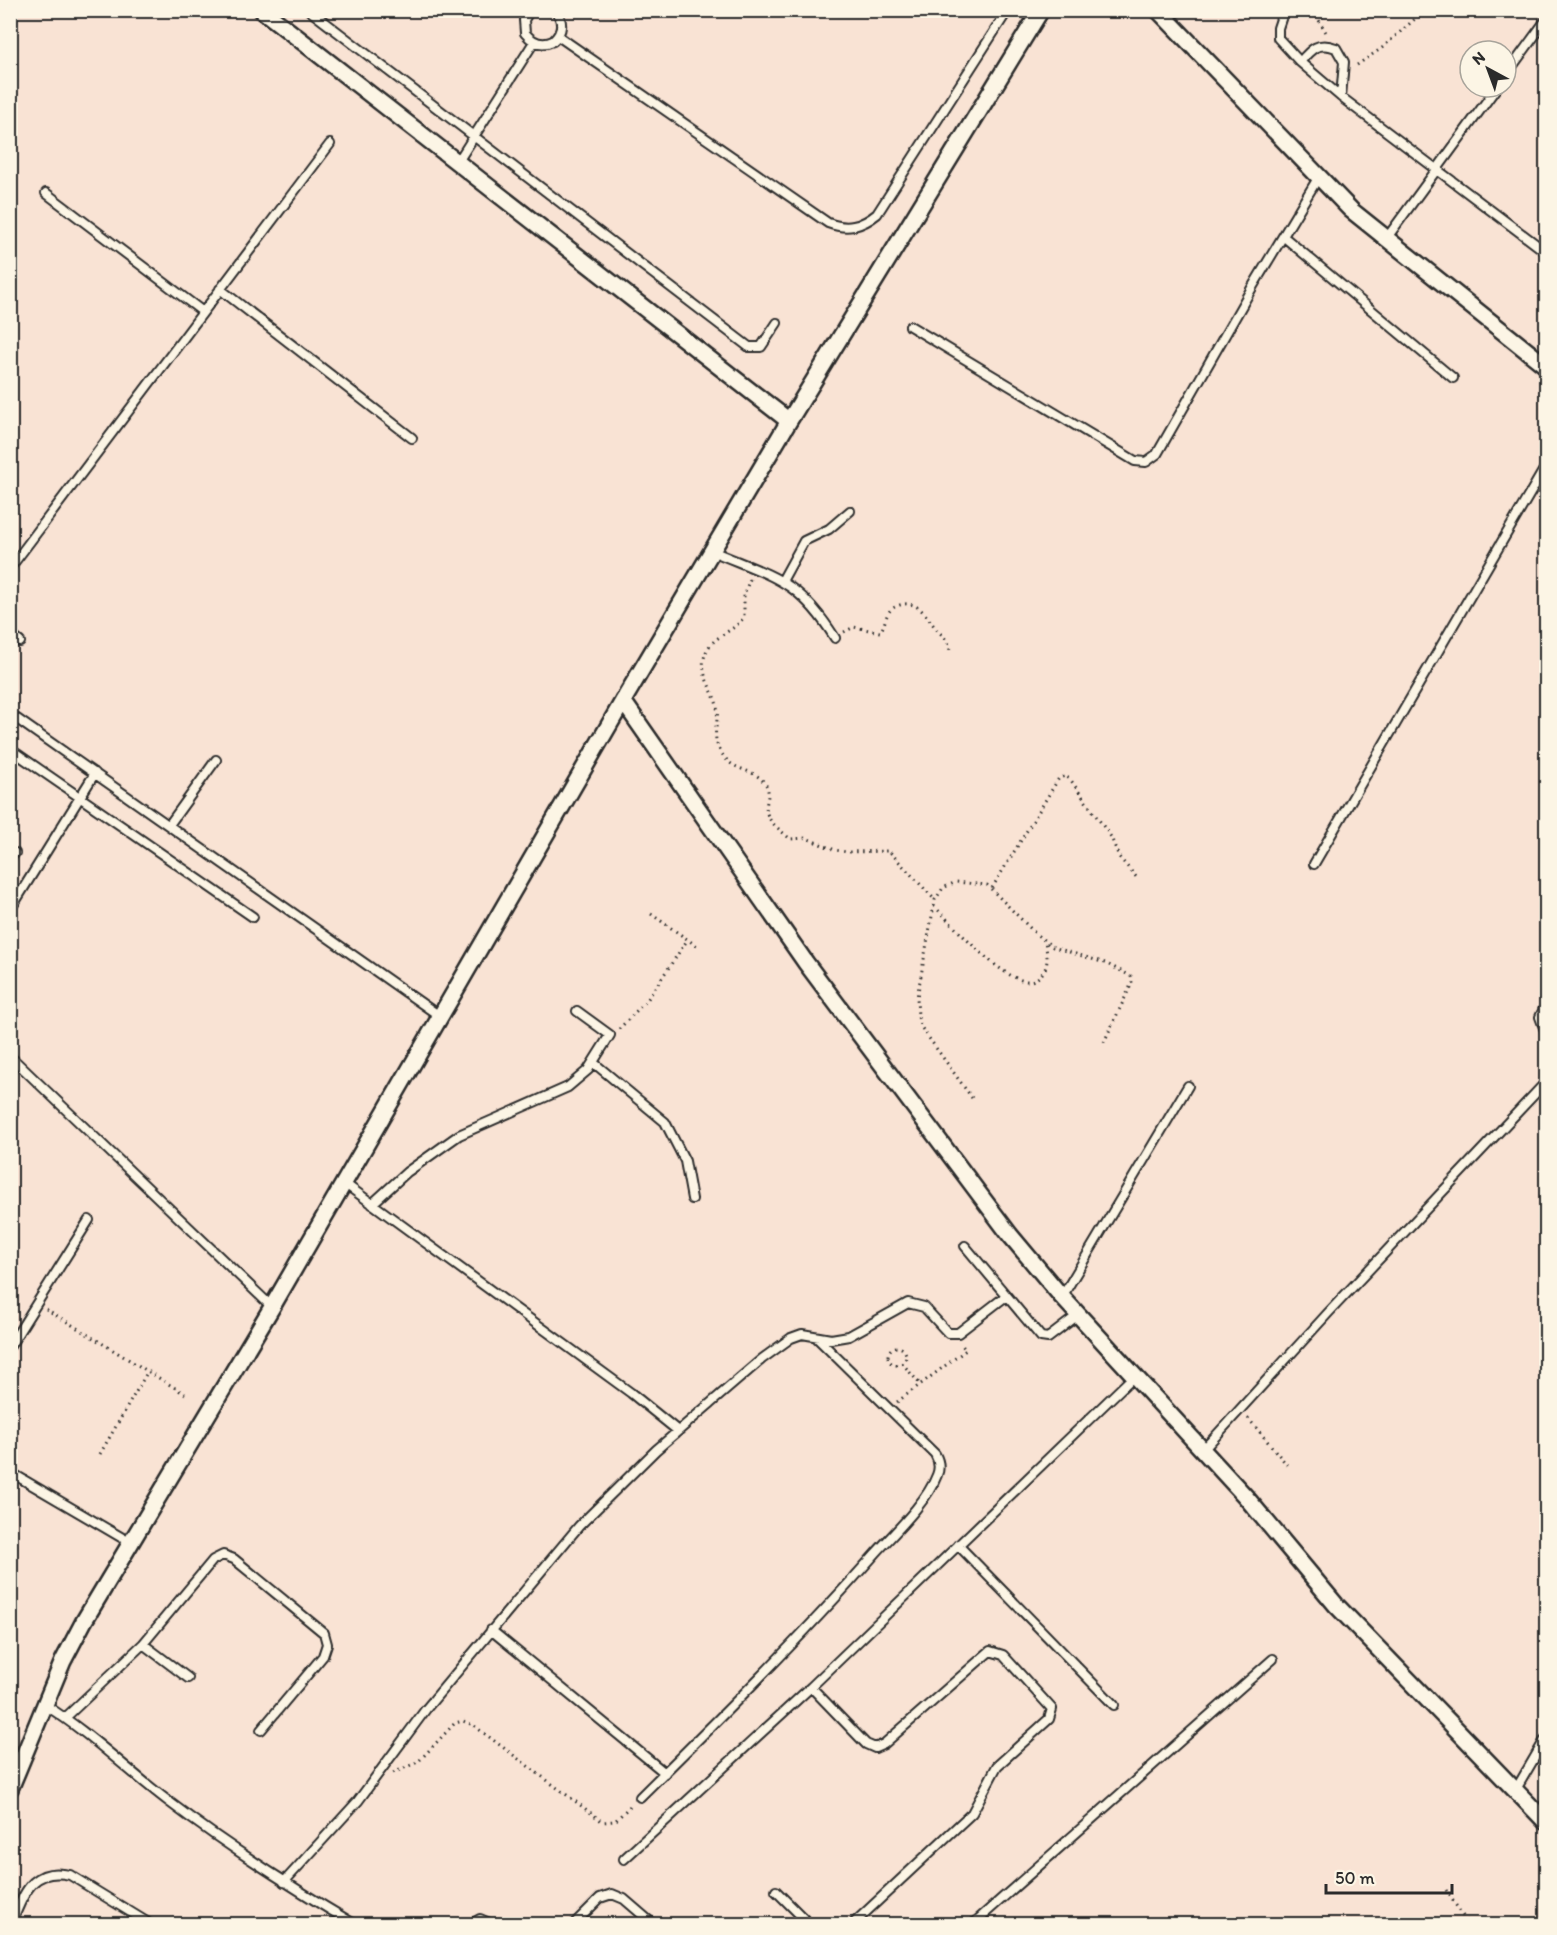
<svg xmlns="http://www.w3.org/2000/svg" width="1557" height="1935" font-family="Itim,sans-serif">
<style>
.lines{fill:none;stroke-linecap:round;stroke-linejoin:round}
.lane-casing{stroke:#2b2b2b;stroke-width:12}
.street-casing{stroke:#2b2b2b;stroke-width:20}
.path{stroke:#2b2b2b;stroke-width:3;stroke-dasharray:1.5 4.5;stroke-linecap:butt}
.lane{stroke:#fcf5e5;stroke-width:8}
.street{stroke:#fcf5e5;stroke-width:15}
</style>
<rect width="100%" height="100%" fill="#f9e3d4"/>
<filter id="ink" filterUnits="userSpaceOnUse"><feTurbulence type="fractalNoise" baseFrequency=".0167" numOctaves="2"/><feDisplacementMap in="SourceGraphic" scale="12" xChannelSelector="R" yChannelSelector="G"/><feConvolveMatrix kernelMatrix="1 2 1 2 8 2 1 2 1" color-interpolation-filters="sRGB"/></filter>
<g filter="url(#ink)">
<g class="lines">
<g class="lane-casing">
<path id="lane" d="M 309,10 L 749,347 L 761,347 L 777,323
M 530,10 L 524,20 L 525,33 C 533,43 542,46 553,41 C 563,32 564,21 555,10
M 1284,10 L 1278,28 L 1278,38 L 1300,62 L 1341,97 L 1546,252
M 558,36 L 828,223 C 847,230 861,227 877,214 L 1008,10
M 1300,62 C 1311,49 1318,41 1336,48 L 1344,62 L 1341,97
M 1506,75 L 1546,20
M 457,163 L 534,42
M 46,193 L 203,312
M 1284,237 L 1453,378
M 1386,239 L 1497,87
M 220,289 L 412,438
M 910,326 L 1135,461 L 1146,462 L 1157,454 L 1253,286 L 1318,178
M 712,551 C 773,577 798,579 835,638
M 10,568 L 330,144
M 782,581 L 804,541 L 829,529 L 850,511
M 10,634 L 20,642
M 10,714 L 441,1017
M 10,749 L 253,917
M 169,825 L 216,760
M 10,858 L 15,853
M 1314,864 L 1546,466
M 10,910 L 95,773
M 1546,1004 L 1540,1017 L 1546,1033
M 10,1056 L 272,1307
M 594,1063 L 665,1122 L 685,1161 L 692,1199
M 344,1183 L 631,1393 L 678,1431
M 372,1204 L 407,1172 L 459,1135 L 568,1087 L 588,1070 L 610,1035 L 577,1011
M 965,1246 L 1041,1337 L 1048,1338 L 1078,1315
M 1062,1297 L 1188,1086
M 10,1346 L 89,1220
M 1203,1450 L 1329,1312 L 1546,1082
M 10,1472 L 131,1543
M 958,1545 L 1114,1705
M 491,1630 L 665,1773
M 143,1644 L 188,1678
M 811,1687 L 866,1744 L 875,1748 L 884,1744 L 990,1651 L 1003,1655 L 1052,1709 L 1049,1719 L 997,1766 L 972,1813 L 853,1924
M 45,1705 C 90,1733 126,1769 168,1801 C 227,1846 290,1886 354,1924
M 65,1718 L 143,1644 L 213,1560 L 223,1555 L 234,1559 L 324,1633 L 327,1644 L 323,1656 L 261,1730
M 1515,1791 L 1546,1738
M 640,1797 C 720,1718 800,1639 875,1554 C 894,1533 927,1502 937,1475 C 940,1468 939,1461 935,1454 L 816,1337
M 624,1859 L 811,1687 L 1134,1376
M 284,1882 L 358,1801 L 426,1709 L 579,1526 L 656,1450 L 762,1359 L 791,1338 L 802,1334 L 831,1339 L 849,1336 L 908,1303 L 924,1307 L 948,1333 L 958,1333 L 1006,1296
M 776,1891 L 809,1924
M 11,1924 C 24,1895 31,1866 70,1875 L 150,1924
M 471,1924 L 480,1919 L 492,1924
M 574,1924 L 600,1898 L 612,1894 L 624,1899 L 653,1924
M 973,1924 L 1273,1659"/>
</g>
<g class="street-casing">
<path id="street" d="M 262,10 L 789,421
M 1158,10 L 1351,210 L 1546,366
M 623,701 L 806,963 L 1010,1235 L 1062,1297 L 1245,1496 L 1336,1605 L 1546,1822
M 10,1789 L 63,1661 L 84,1621 L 272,1307 L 623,701 L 789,421 L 1041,10"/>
</g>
<path class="path" d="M 1313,10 L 1327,34
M 1357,65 L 1382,48 L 1425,10
M 750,579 L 744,594 L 744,617 C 735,631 715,635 707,650 C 697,670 710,684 716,702 C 722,723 706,736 726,759 C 736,771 753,769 764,782 C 774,794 762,804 768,816 C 772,825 783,832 790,839 L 806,838 L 835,850 L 847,852 L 889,851 L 935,900
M 844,632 L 854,627 L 880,632 C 887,623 884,611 897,606 C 916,598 925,614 934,626 C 942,637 950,639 950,653
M 992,888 L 1059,778 L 1065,776 L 1070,779 L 1111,837 L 1119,857 L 1138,879
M 934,906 C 952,923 1012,994 1036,979 C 1051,969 1047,955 1045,941
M 651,914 L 697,946
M 619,1029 L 647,1000 L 688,939
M 972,1098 L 921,1027 L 918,1017 L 917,997 L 935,900 L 943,888 L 956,882 L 987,885 L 1037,935 L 1053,947 L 1105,963 L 1131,976 L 1132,983 L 1104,1042
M 46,1309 L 185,1394
M888 1356a9 9 0 1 1 18 0a9 9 0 1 1-18 0Z
M 902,1363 L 920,1384
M 897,1402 L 966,1350 L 960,1343
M 1248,1418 L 1288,1466
M 100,1454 L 148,1371
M 393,1773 L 418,1762 L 455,1723 L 463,1721 L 473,1725 L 603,1822 L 615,1821 L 632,1804
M 1446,1890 L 1468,1924"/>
<use href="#lane" class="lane"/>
<use href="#street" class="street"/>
</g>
</g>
<rect width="1557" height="1935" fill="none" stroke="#fcf5e5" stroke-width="36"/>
<rect x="18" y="18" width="1521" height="1899" fill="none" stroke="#2b2b2b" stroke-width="2" filter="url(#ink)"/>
<g transform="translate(1488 69) rotate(319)"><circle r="28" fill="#fcf5e5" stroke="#a8a49b" stroke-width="1.5"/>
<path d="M0-4.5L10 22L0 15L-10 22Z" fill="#2b2b2b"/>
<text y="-9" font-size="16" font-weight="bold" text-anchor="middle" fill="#2b2b2b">N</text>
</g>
<path d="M1326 1884v9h126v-9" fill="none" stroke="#2b2b2b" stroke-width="3"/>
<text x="1335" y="1884" font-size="18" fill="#2b2b2b" stroke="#fcf5e5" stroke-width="4.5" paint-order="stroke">50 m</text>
</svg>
